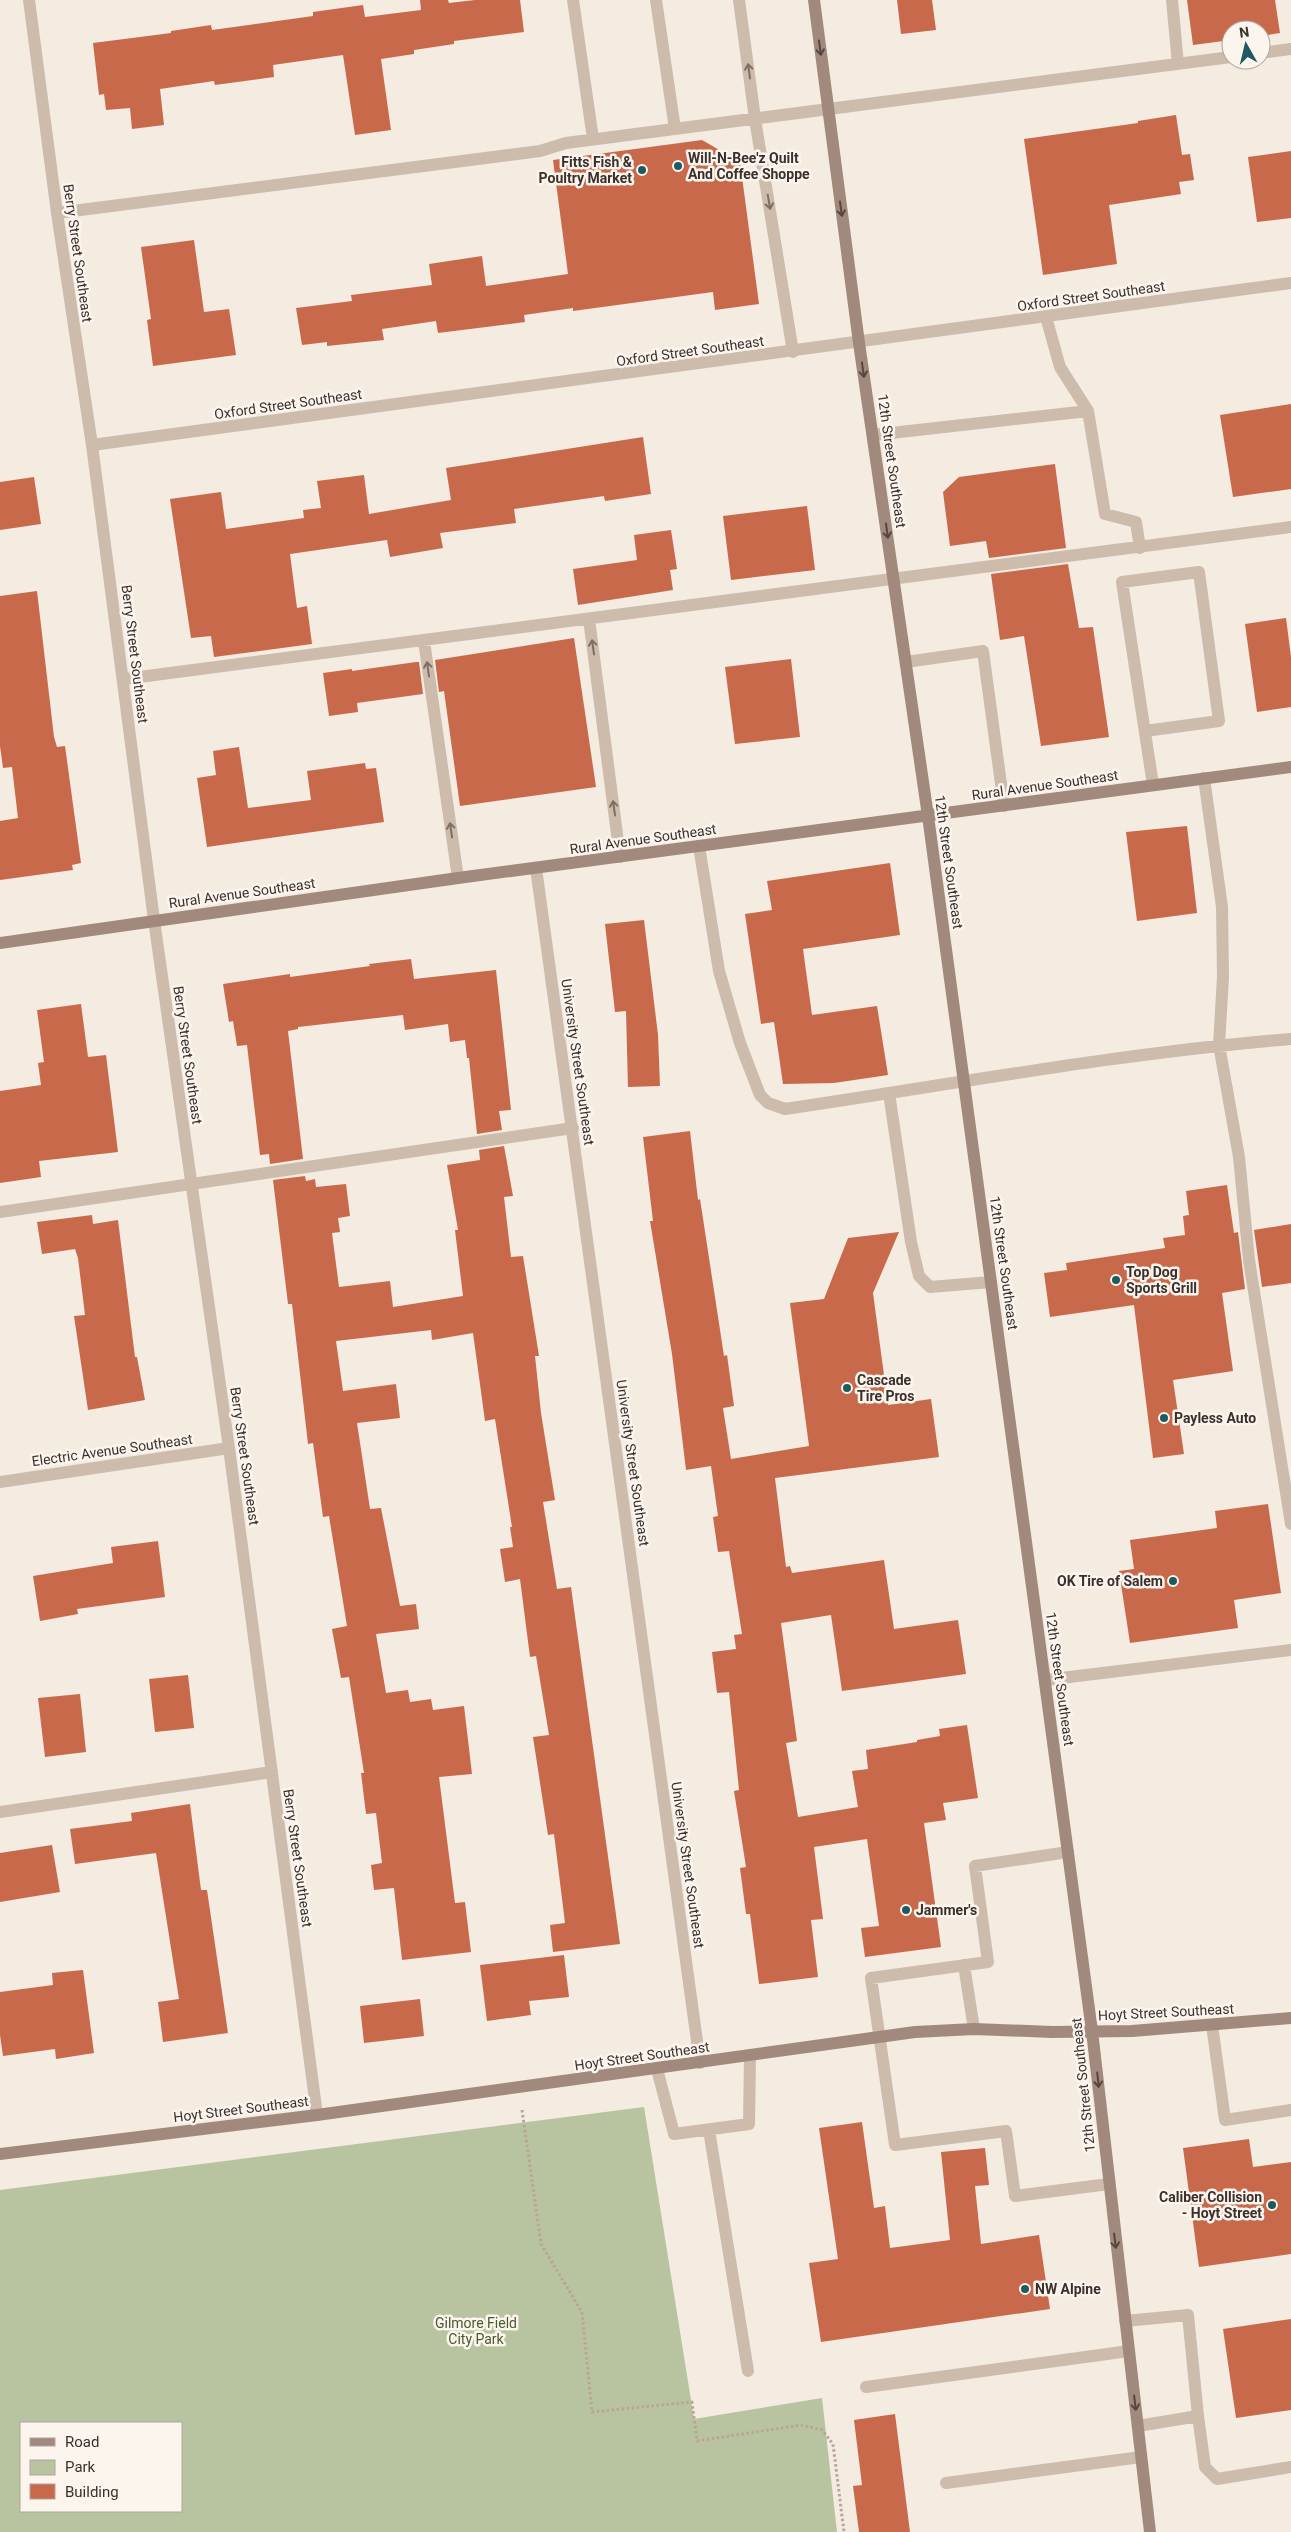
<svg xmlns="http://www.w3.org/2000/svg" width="1291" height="2532" font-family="Roboto,sans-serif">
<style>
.green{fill:#b8c4a0;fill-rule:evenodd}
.building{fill:#c8694b}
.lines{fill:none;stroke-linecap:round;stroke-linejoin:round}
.path{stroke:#b9a596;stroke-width:3;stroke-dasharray:2.5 2.5;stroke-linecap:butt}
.lane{stroke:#cdbbac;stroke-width:12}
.street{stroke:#cdbbac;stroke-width:12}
.secondary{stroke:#a18a7d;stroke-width:12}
.oneway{stroke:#544640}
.oneway2{stroke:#7d6f65}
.poi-dot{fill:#1f5a5e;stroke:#fbf5ee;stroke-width:2}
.labels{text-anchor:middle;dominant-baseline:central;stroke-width:5;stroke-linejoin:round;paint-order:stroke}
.poi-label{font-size:14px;font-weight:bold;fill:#3b302b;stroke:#fbf5ee;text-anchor:start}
.street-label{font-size:14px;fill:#3b302b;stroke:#fbf5ee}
.park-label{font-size:14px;fill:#4a5a2e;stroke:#fbf5ee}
</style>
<rect width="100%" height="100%" fill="#f4ebe1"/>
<path class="green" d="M 644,2107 L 694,2419 L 822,2398 L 837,2532 L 0,2532 L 0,2190 ZM 21,2423 L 181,2423 L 181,2511 L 21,2511 Z"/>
<path class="building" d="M 420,0 L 448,0 L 449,3 L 475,0 L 520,0 L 524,32 L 454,41 L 454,44 L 414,50 L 414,54 L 381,59 L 391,130 L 355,135 L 343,55 L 273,65 L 274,77 L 215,85 L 214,81 L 160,89 L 164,125 L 132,129 L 130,108 L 106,110 L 104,94 L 99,95 L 93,43 L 171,33 L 171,31 L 211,25 L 212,30 L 313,16 L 313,12 L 363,5 L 365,17 L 421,10 Z
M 897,0 L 932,0 L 936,30 L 901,34 Z
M 1187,0 L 1275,0 L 1280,33 L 1261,36 L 1261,30 L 1231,30 L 1231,40 L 1193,45 Z
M 1176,115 L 1182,155 L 1190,154 L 1194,180 L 1179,182 L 1181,194 L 1109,205 L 1117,264 L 1043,275 L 1024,139 L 1138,123 L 1138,121 Z
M 702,140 L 740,162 L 759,304 L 715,310 L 713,292 L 573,311 L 573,308 L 524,315 L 525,322 L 438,333 L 436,321 L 382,329 L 384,340 L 327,346 L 327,342 L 302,345 L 296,308 L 352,301 L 351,295 L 432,285 L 429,264 L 482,256 L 486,286 L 568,274 L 553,160 Z
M 1291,151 L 1291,218 L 1257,222 L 1248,157 Z
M 194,240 L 204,312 L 229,309 L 236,355 L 153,366 L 147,320 L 151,319 L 141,247 Z
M 1291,404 L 1291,489 L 1233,497 L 1220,415 Z
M 643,437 L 651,494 L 605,501 L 604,496 L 514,509 L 516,523 L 440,533 L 443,548 L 390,557 L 387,540 L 290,554 L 297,608 L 307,606 L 312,644 L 214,657 L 211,636 L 191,638 L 170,499 L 221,492 L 226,529 L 304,518 L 303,510 L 321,508 L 317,481 L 364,475 L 369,514 L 451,500 L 446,468 Z
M 1055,464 L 1066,548 L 989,558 L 986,541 L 950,546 L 943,492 L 959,477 Z
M 34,477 L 41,524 L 0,530 L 0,482 Z
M 807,506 L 815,570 L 731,580 L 723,516 Z
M 671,530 L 677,569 L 670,570 L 673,590 L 578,605 L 573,569 L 637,560 L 634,535 Z
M 1068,564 L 1079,628 L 1093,627 L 1109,737 L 1041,746 L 1024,636 L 1000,640 L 991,574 Z
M 37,591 L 54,737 L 57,747 L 65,746 L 81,863 L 72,865 L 73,870 L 0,880 L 0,821 L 18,818 L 12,767 L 3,768 L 0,746 L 0,596 Z
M 1286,618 L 1291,657 L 1291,707 L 1257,712 L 1245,624 Z
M 574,638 L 596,787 L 460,806 L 444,691 L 439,692 L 435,660 Z
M 791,659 L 800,737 L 735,744 L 725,667 Z
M 416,662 L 419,662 L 423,694 L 357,703 L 358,712 L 329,716 L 323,673 L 352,669 L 352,671 Z
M 239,747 L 248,808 L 311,800 L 307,771 L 365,763 L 366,769 L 376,768 L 384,822 L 207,847 L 197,778 L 216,775 L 213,751 Z
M 1187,826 L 1197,913 L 1137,921 L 1126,832 Z
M 890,863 L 900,935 L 803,949 L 812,1015 L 877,1006 L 888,1075 L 834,1083 L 783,1084 L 774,1022 L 761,1024 L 745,914 L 772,910 L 767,881 Z
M 644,920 L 658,1035 L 660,1086 L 628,1087 L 626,1011 L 615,1012 L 605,924 Z
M 411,959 L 414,979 L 496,970 L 511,1110 L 499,1111 L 502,1130 L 477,1134 L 469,1058 L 467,1058 L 465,1040 L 450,1042 L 448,1024 L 405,1030 L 403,1015 L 298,1027 L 298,1029 L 288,1031 L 303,1159 L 270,1164 L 269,1154 L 260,1155 L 247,1045 L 237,1046 L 233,1021 L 229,1022 L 223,984 L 290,974 L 290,977 L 370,966 L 369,964 Z
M 81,1004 L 88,1057 L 106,1055 L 118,1152 L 39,1161 L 41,1177 L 0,1183 L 0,1091 L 41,1085 L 38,1063 L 44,1062 L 37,1010 Z
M 690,1131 L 698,1200 L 700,1199 L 724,1356 L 727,1355 L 734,1406 L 723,1408 L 731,1459 L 809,1446 L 790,1303 L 824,1299 L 848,1238 L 899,1232 L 873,1293 L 888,1405 L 931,1399 L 939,1457 L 775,1478 L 786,1567 L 790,1566 L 792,1573 L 884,1560 L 894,1629 L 958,1620 L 966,1674 L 842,1691 L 831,1615 L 781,1623 L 797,1741 L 786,1743 L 798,1817 L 858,1807 L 852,1771 L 868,1769 L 866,1750 L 917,1742 L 917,1740 L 940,1736 L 939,1729 L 967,1725 L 978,1798 L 943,1803 L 946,1820 L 924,1823 L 941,1947 L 865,1957 L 861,1928 L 879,1926 L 867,1839 L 814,1847 L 823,1919 L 811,1920 L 818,1977 L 759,1984 L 750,1914 L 746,1914 L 740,1868 L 746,1867 L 734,1791 L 739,1790 L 729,1692 L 717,1693 L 712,1652 L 736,1649 L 734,1635 L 742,1634 L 729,1551 L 718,1552 L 713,1517 L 718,1516 L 711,1466 L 686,1470 L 672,1354 L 650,1221 L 653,1221 L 643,1137 Z
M 504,1146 L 513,1196 L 504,1197 L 511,1257 L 523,1256 L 539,1356 L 535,1356 L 541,1413 L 555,1500 L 543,1502 L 557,1589 L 571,1587 L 620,1944 L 553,1952 L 550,1925 L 565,1923 L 554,1834 L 548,1835 L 533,1737 L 549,1735 L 536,1656 L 530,1657 L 520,1579 L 505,1582 L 500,1549 L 513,1547 L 510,1527 L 512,1527 L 495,1419 L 485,1421 L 473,1333 L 432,1340 L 431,1330 L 336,1341 L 343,1391 L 396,1384 L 400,1418 L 357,1423 L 370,1509 L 381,1508 L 400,1606 L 416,1604 L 419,1629 L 376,1634 L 386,1693 L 408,1690 L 410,1702 L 431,1699 L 433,1710 L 464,1706 L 472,1774 L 439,1777 L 455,1903 L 465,1902 L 471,1952 L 402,1960 L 394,1888 L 374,1890 L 371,1865 L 382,1863 L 376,1813 L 366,1814 L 361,1773 L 364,1773 L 349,1677 L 341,1678 L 332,1629 L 347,1626 L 329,1516 L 323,1517 L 313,1443 L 308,1444 L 292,1304 L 288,1304 L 273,1180 L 305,1176 L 306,1181 L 315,1179 L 316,1187 L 346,1184 L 350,1216 L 338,1218 L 340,1232 L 332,1233 L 339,1287 L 390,1281 L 393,1307 L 463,1296 L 455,1230 L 458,1230 L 447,1165 L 480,1160 L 479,1150 Z
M 1227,1185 L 1234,1233 L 1238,1232 L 1245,1289 L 1222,1293 L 1233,1371 L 1173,1380 L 1184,1454 L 1153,1458 L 1134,1305 L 1050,1317 L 1044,1273 L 1067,1270 L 1066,1263 L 1165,1248 L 1163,1238 L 1185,1235 L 1183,1216 L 1189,1215 L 1186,1191 Z
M 92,1215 L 93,1224 L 118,1220 L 135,1357 L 137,1357 L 145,1400 L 88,1410 L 74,1316 L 85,1315 L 78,1258 L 75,1249 L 42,1254 L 37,1222 Z
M 1291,1224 L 1291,1283 L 1262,1287 L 1254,1230 Z
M 1268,1504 L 1281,1593 L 1234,1600 L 1238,1628 L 1130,1643 L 1119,1571 L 1134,1569 L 1130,1540 L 1217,1528 L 1215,1511 Z
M 158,1541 L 165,1597 L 77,1609 L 78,1614 L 40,1621 L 33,1576 L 113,1563 L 111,1547 Z
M 188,1675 L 194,1728 L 155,1732 L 149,1679 Z
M 80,1694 L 86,1752 L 45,1757 L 38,1698 Z
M 190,1804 L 201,1890 L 207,1890 L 228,2033 L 163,2042 L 158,2002 L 179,1999 L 156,1853 L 75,1864 L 70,1829 L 132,1821 L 131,1813 Z
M 52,1845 L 60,1892 L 0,1902 L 0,1853 Z
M 564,1955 L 569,1997 L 529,2001 L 531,2015 L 487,2021 L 480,1965 Z
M 83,1970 L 94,2053 L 56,2059 L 55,2049 L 3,2056 L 0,2035 L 0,1992 L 53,1985 L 52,1973 Z
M 420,1999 L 424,2036 L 364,2043 L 360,2006 Z
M 862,2122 L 874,2208 L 885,2206 L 890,2248 L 950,2240 L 941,2152 L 985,2148 L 989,2185 L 975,2186 L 981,2244 L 1039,2235 L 1050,2309 L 821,2342 L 809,2263 L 838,2259 L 819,2128 Z
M 1249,2139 L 1253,2167 L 1291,2162 L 1291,2254 L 1199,2267 L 1183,2148 Z
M 1291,2319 L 1291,2410 L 1236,2418 L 1223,2329 Z
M 895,2414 L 910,2532 L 859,2532 L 853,2486 L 862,2485 L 854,2420 Z"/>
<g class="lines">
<path class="path" d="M 522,2110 L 541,2244 L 582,2312 L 592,2412 L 692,2402 L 697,2441 L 801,2425 L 822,2430 L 833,2444 L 844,2532"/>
<path class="lane" d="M 573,0 L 593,139
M 656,0 L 675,129
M 739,0 L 755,119 L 793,352
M 1172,0 L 1178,64
M 1261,53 L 1291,49
M 57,213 L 540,151 L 566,143 L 1231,57
M 1046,317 L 1060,367 L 1088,411 L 1105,514 L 1136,522 L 1140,548
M 873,435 L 1088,411
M 589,619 L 620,857
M 424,641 L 458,878
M 906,662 L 983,651 L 1004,806
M 124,679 L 1291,527
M 1145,731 L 1219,721 L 1199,572 L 1122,582 L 1153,785
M 1204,778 L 1222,907 L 1223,977 L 1219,1045 L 1239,1157 L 1249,1260 L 1291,1524
M 699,846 L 719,971 L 740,1043 L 760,1095 L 768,1103 L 785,1109 C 954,1084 1121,1053 1291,1039
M 889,1093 L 911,1242 L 919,1276 L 930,1287 L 991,1282
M 0,1212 L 573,1128
M 1045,1680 L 1291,1650
M 0,1812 L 272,1772
M 1068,1852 L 975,1866 L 988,1962 L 871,1978 L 895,2145 L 1006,2131 L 1015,2196 L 1109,2184
M 964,1965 L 974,2029
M 1212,2025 L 1225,2120 L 1291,2110
M 657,2069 L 674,2134 L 749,2124 L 750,2056
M 709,2130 L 748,2371
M 1125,2321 L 1188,2315 L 1198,2416 L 1138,2426
M 866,2387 L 1129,2351
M 1198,2416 L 1205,2467 L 1217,2479 L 1291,2467
M 946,2483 L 1141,2457"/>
<path class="street" d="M 29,0 L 57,213 L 92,445 L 154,920 L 229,1448 L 317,2115
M 92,445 L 1291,283
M 536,868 L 700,2063
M 0,1482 L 229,1448"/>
<path class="secondary" d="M 814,0 L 859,343 L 928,816 L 1092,2031 L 1150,2532
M 0,943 L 458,878 L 1291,767
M 0,2154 L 317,2115 L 915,2032 L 974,2029 L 1052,2032 L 1132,2031 L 1291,2018"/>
</g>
<defs><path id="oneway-shaft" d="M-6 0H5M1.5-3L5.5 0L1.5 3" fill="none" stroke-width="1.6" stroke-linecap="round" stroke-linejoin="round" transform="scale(1.25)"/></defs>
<g class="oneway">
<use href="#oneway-shaft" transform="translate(820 48) rotate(82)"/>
<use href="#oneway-shaft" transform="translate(841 209) rotate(82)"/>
<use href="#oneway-shaft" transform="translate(863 370) rotate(82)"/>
<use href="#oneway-shaft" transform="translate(887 531) rotate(82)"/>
<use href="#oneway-shaft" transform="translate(1098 2080) rotate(84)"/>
<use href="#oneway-shaft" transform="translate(1115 2241) rotate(83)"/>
<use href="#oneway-shaft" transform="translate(1135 2403) rotate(83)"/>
</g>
<g class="oneway2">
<use href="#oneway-shaft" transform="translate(749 71) rotate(-98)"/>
<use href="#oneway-shaft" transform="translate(769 202) rotate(80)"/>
<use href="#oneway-shaft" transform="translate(593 647) rotate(-98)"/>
<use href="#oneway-shaft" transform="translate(428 669) rotate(-98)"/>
<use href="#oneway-shaft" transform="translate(614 808) rotate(-98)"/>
<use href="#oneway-shaft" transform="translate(451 830) rotate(-98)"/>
</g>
<g class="poi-dot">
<circle cx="678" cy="166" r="5"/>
<circle cx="642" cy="170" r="5"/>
<circle cx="1116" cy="1280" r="5"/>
<circle cx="847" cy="1388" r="5"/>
<circle cx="1164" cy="1418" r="5"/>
<circle cx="1173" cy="1581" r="5"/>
<circle cx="906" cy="1910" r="5"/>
<circle cx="1272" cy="2205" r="5"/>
<circle cx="1025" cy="2289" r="5"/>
</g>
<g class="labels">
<g class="poi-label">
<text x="688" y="158">Will-N-Bee'z Quilt<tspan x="688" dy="16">And Coffee Shoppe</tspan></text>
<text x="632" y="162" text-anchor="end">Fitts Fish &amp;<tspan x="632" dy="16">Poultry Market</tspan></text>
<text x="1126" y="1272">Top Dog<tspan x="1126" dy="16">Sports Grill</tspan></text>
<text x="857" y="1380">Cascade<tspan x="857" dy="16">Tire Pros</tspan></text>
<text x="1174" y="1418">Payless Auto</text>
<text x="1163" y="1581" text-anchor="end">OK Tire of Salem</text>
<text x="916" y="1910">Jammer's</text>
<text x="1262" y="2197" text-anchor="end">Caliber Collision<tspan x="1262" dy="16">- Hoyt Street</tspan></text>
<text x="1035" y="2289">NW Alpine</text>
</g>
<g class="street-label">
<text transform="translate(78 253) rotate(82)">Berry Street Southeast</text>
<text transform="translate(1091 296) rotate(-8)">Oxford Street Southeast</text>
<text transform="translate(690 351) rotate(-8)">Oxford Street Southeast</text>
<text transform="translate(288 404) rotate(-8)">Oxford Street Southeast</text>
<text transform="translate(892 461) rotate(82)">12th Street Southeast</text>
<text transform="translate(135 654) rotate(83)">Berry Street Southeast</text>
<text transform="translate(1045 785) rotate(-8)">Rural Avenue Southeast</text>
<text transform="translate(643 839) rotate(-8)">Rural Avenue Southeast</text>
<text transform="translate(949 862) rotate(82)">12th Street Southeast</text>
<text transform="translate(242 893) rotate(-8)">Rural Avenue Southeast</text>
<text transform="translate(188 1055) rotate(82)">Berry Street Southeast</text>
<text transform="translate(578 1062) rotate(82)">University Street Southeast</text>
<text transform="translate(1004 1263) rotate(82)">12th Street Southeast</text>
<text transform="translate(112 1450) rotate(-8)">Electric Avenue Southeast</text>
<text transform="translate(245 1456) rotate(82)">Berry Street Southeast</text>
<text transform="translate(633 1463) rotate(82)">University Street Southeast</text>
<text transform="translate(1060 1679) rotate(82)">12th Street Southeast</text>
<text transform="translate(298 1858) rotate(82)">Berry Street Southeast</text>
<text transform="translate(688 1865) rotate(82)">University Street Southeast</text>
<text transform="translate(1166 2012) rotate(-3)">Hoyt Street Southeast</text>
<text transform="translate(642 2056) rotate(-8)">Hoyt Street Southeast</text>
<text transform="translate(1083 2085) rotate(-96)">12th Street Southeast</text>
<text transform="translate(241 2109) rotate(-7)">Hoyt Street Southeast</text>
</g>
<g class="park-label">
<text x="476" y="2323">Gilmore Field<tspan x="476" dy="16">City Park</tspan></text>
</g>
</g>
<rect x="20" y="2422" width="162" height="90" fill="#fbf5ee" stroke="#aea6a0"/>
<rect x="30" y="2438" width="25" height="8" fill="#a18a7d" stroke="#aea6a0"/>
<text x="65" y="2447" font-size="15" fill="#3b302b">Road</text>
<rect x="30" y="2460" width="25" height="15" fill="#b8c4a0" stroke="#aea6a0"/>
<text x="65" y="2472" font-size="15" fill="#3b302b">Park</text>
<rect x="30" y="2484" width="25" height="15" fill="#c8694b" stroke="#aea6a0"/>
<text x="65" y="2497" font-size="15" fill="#3b302b">Building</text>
<g transform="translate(1246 45) rotate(352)"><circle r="24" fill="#fbf5ee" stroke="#aea6a0"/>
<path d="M0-4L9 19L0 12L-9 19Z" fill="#1f5a5e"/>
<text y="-8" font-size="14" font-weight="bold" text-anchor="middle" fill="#3b302b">N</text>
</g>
</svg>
